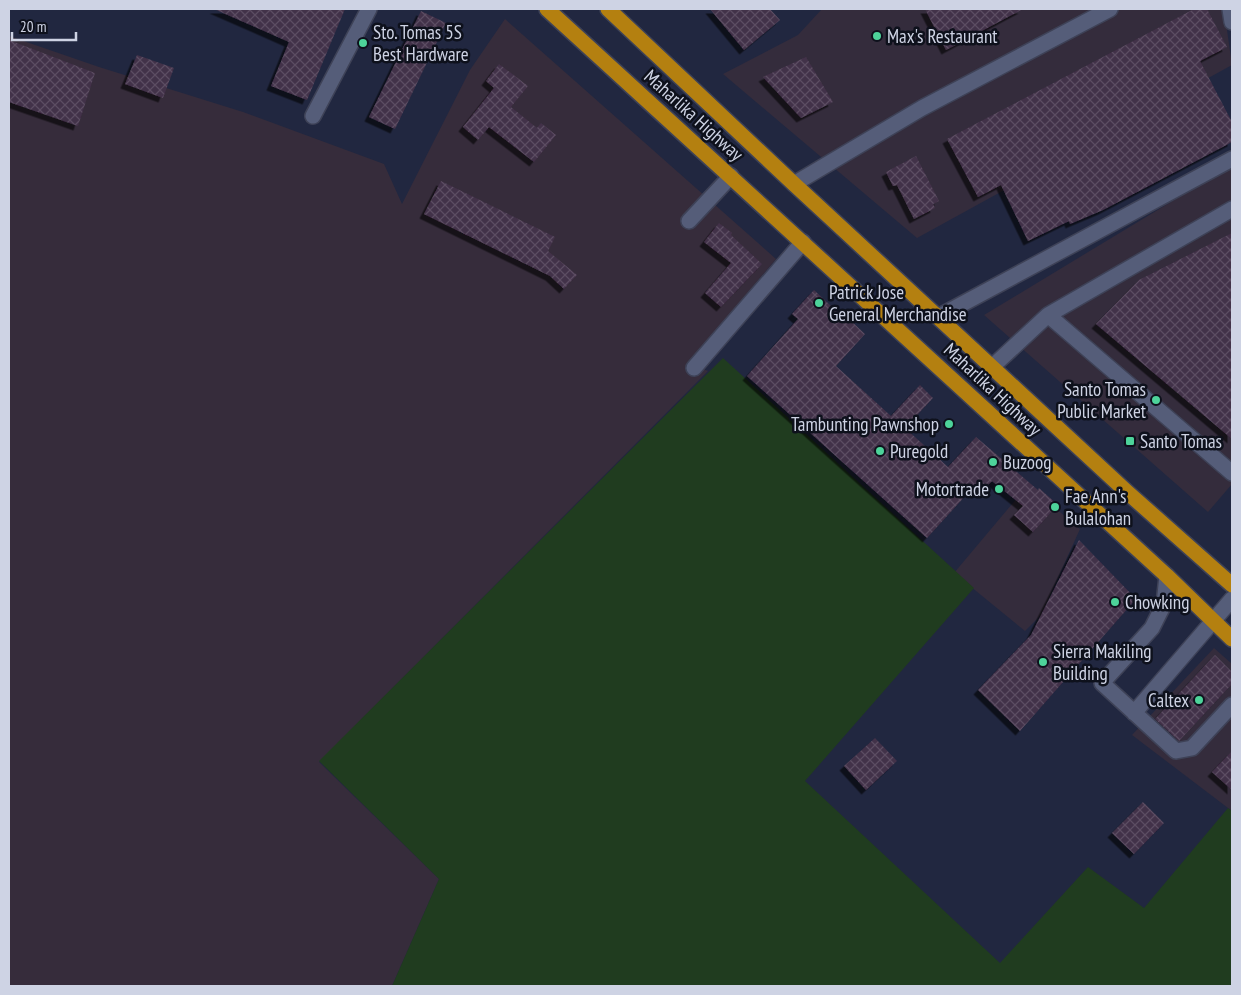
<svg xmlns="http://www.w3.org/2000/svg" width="1241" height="995" font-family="'PT Sans Narrow',sans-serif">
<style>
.commercial{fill:#342c3c}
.industrial{fill:#362c3b}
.grass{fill:#203c1f}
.building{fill:url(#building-cross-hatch);filter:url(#shadow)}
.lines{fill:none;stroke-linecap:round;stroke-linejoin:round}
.minor-casing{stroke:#3e4257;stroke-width:18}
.highway-casing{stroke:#3e4257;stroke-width:18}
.minor{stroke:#555d79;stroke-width:15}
.highway{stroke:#b48010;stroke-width:15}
.poi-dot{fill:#4dd39a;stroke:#0e111c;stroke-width:2}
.labels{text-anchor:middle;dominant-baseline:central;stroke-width:5;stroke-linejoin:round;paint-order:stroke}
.poi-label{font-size:19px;fill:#ced3e4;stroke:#0e111c;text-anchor:start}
.street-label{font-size:19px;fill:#ced3e4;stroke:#0e111c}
</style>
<defs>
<pattern id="building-cross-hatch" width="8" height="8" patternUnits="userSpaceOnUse" patternTransform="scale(1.25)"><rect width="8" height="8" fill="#423048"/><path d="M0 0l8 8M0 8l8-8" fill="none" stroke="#5c4d62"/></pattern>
<filter id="shadow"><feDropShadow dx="-4.5" dy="4.5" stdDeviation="0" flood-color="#0009"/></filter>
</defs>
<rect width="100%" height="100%" fill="#212740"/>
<path class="commercial" d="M 822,9 L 1224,9 L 1232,65 L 917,238 L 723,74 L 798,35 Z
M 1232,165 L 1232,484 L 1208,512 L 984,315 Z
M 1028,485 L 1080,529 L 1041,615 L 1025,631 L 954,573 Z
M 1214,648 L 1232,664 L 1232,811 L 1132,735 Z"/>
<path class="industrial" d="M 505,19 L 776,259 L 689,363 L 708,371 L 319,762 L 439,879 L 392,986 L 9,986 L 9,36 L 99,67 L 243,112 L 384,164 L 402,204 L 470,70 Z"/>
<path class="grass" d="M 723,358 L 974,588 L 805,781 L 1000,963 L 1088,867 L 1144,908 L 1228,808 L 1232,811 L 1232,986 L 392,986 L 439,879 L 319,761 Z"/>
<path class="building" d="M 214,9 L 345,9 L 307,100 L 271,86 L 289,42 Z
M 710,9 L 770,9 L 780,20 L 744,50 Z
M 925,9 L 1023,9 L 946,50 Z
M 1194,9 L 1207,9 L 1227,47 L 1200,61 L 1232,122 L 1232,142 L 1103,210 L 1070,224 L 1069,221 L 1028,241 L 1001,185 L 978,197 L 947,139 Z
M 421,11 L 446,23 L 395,129 L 369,117 Z
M 9,40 L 95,73 L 78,126 L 9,102 Z
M 137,55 L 174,68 L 163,98 L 125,84 Z
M 806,57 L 833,102 L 801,118 L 763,77 Z
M 499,64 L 528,86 L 511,107 L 537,128 L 541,123 L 556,135 L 534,162 L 489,127 L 478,140 L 463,127 L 494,88 L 486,81 Z
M 916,156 L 939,201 L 933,204 L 935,208 L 914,219 L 897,185 L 893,186 L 886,172 Z
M 441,181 L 555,237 L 548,251 L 577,275 L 564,289 L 550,276 L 424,214 Z
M 719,223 L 732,233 L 731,235 L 762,264 L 721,307 L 705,293 L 731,263 L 704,242 Z
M 1232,233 L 1232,439 L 1096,324 L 1139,280 Z
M 814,290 L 845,319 L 847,317 L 865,334 L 836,366 L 891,416 L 920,385 L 933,398 L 905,428 L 948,467 L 976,437 L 1038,490 L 1039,488 L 1058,505 L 1033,532 L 1014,515 L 1023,506 L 992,481 L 986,487 L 979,481 L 927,538 L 747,376 L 798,319 L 792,314 Z
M 1079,540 L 1136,599 L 1020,731 L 978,690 L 1031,635 Z
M 1215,655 L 1232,672 L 1232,684 L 1179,741 L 1155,719 Z
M 875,738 L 897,761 L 866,790 L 844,766 Z
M 1232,751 L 1232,790 L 1212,772 Z
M 1143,802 L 1164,823 L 1134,854 L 1112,833 Z"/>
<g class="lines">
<g class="minor-casing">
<path id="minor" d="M 1230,9 L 1232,22
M 313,116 L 369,9
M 794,184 L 922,108 L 1110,9
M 689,221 L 731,176
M 1048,315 L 1232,209
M 938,317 L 1232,159
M 992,367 L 1048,315 L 1232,473
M 694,368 L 803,242
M 1167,576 L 1164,604 L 1152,628 L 1102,683 L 1176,751 L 1192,748 L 1232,705
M 1134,713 L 1232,599"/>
</g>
<g class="highway-casing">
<path id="highway" d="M 547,9 L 1167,576 L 1232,639
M 608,9 L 794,184 L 1127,492 L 1232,585"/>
</g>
<use href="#minor" class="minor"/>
<use href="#highway" class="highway"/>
</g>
<g class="poi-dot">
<circle cx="877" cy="36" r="5"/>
<circle cx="363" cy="43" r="5"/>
<circle cx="819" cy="303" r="5"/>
<circle cx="1156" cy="400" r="5"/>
<circle cx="949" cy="424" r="5"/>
<rect x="1125" y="436" width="10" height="10" rx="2.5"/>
<circle cx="880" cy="451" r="5"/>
<circle cx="993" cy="462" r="5"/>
<circle cx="999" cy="489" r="5"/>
<circle cx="1055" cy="507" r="5"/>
<circle cx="1115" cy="602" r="5"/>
<circle cx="1043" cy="662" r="5"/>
<circle cx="1199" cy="700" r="5"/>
</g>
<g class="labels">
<g class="poi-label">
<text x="373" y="32">Sto. Tomas 5S<tspan x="373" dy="22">Best Hardware</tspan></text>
<text x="887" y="36">Max's Restaurant</text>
<text x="829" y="292">Patrick Jose<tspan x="829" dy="22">General Merchandise</tspan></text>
<text x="1146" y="389" text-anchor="end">Santo Tomas<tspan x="1146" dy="22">Public Market</tspan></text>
<text x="939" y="424" text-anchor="end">Tambunting Pawnshop</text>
<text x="1140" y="441">Santo Tomas</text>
<text x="890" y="451">Puregold</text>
<text x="1003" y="462">Buzoog</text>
<text x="989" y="489" text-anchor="end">Motortrade</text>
<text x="1065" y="496">Fae Ann's<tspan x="1065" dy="22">Bulalohan</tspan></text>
<text x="1125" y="602">Chowking</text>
<text x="1053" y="651">Sierra Makiling<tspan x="1053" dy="22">Building</tspan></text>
<text x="1189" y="700" text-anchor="end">Caltex</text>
</g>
<g class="street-label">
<text transform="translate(694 115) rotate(42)">Maharlika Highway</text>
<text transform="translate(993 389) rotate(43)">Maharlika Highway</text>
</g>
</g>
<rect width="1241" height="995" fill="none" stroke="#ced3e4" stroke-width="20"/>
<path d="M12 32v8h64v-8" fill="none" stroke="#ced3e4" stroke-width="2.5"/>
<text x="20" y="32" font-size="15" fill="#ced3e4" stroke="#0e111c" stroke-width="4" paint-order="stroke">20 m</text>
</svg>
